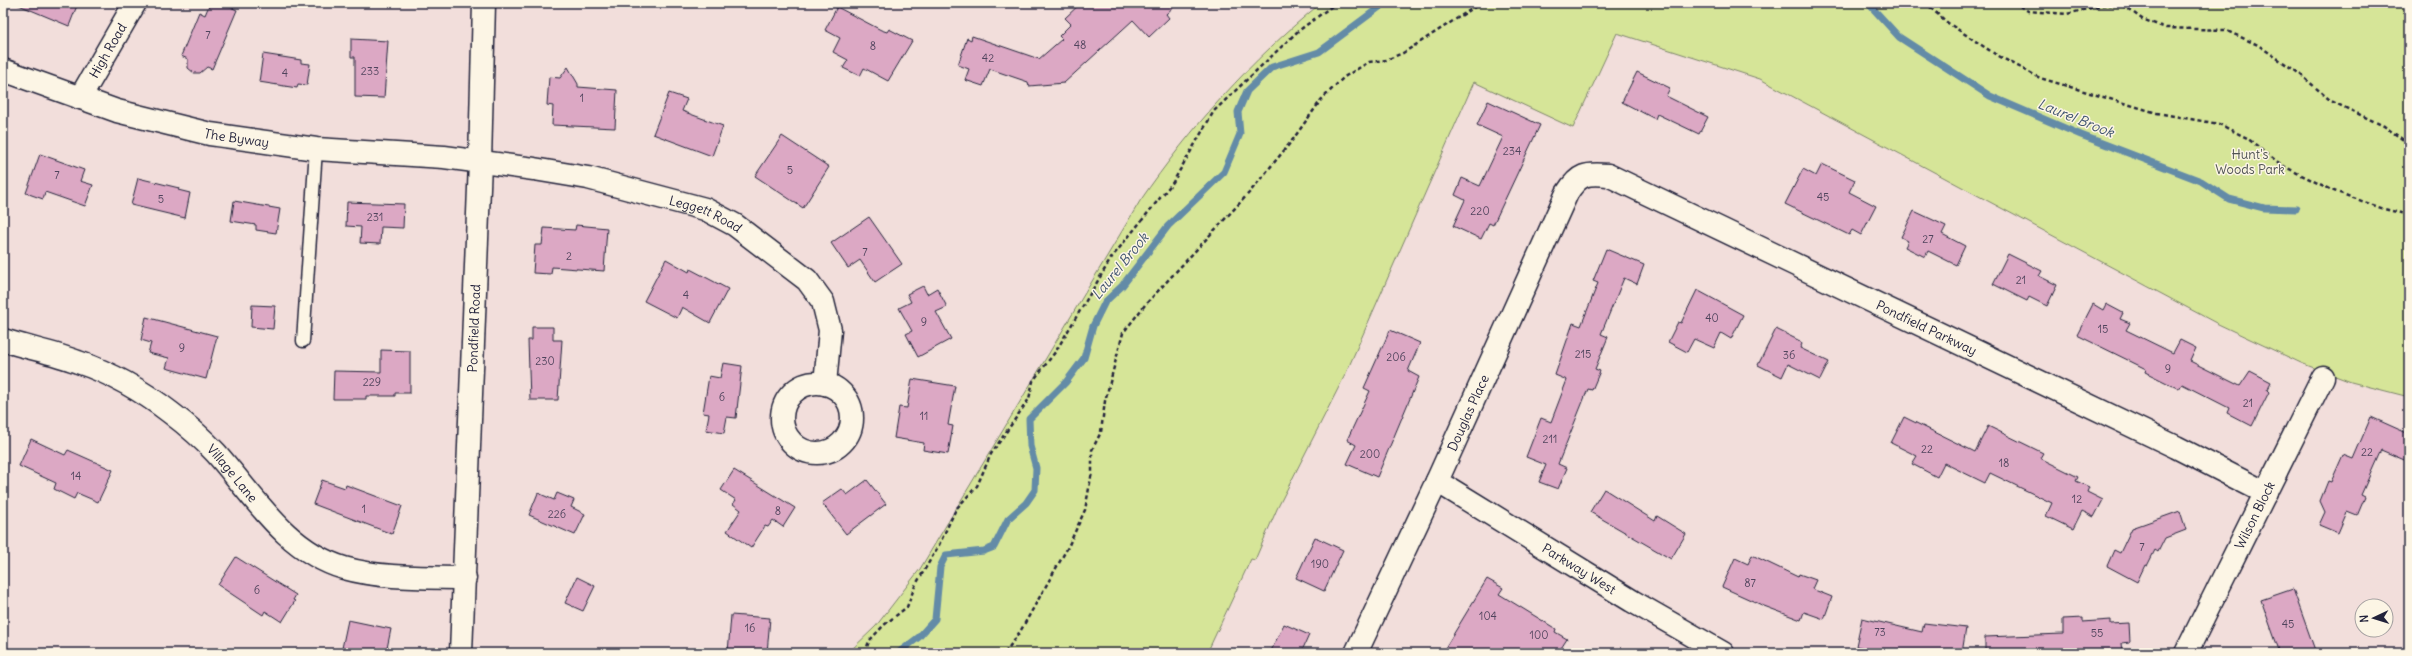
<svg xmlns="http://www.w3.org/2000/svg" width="2412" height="656" font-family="Delius,sans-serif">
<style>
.green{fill:#d6e598;stroke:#7c846a}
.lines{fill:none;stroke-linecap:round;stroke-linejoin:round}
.stream{stroke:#638ba7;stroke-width:7}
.building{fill:#dca8c4;stroke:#22223b}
.service-casing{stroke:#22223b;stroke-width:15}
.minor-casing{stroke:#22223b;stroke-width:25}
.tertiary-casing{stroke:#22223b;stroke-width:25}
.path{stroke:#22223b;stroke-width:2.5;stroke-dasharray:4 3;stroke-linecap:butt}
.service{stroke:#fcf5e5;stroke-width:12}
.minor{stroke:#fcf5e5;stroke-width:22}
.tertiary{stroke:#fcf5e5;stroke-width:22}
.labels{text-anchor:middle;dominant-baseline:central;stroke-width:3;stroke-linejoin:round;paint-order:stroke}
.number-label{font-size:11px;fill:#50445d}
.street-label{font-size:13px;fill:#22223b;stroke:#fcf5e5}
.park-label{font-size:13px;fill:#4f5352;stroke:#fcf5e5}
.water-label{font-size:14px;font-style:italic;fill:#425771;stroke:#fcf5e5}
</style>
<rect width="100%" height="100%" fill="#f2dedb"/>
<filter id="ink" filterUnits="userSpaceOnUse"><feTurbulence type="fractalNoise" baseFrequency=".025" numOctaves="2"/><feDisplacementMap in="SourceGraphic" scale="8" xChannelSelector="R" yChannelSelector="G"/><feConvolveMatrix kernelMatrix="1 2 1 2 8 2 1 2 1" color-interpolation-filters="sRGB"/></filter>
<g filter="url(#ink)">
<path class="green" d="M 1321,3 L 2409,3 L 2409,397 L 2351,382 L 2301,363 L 2216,323 L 1760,79 L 1617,33 L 1573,128 L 1474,82 L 1346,373 L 1277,509 L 1255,560 L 1251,559 L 1207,653 L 848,653 L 876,626 L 920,569 L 1140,201 C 1191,127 1251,60 1321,3 Z"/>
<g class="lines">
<path class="stream" d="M 1868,3 L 1899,37 L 1990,96 L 2081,135 L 2201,181 L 2229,199 L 2264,208 L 2296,209
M 898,653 L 919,637 L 935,619 L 940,567 L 946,555 L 984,551 L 994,547 L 1008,519 L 1026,503 L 1035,490 L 1036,468 L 1030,446 L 1029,419 L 1066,382 L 1084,358 L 1093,326 L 1105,302 L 1122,286 L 1168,226 L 1224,172 L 1240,134 L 1238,112 L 1247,91 L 1272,67 L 1319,52 L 1385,3"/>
</g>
<path class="building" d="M 14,3 L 78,3 L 69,26 Z
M 210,3 L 221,3 L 237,10 L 212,69 L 207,67 L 200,73 L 194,73 L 188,68 L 188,59 L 181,56 L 199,12 L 205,15 Z
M 1081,3 L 1178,3 L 1166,14 L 1169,18 L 1149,37 L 1133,20 L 1064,83 L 1029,86 L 1028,82 L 990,69 L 983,86 L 965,80 L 969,69 L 958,65 L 967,38 L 971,40 L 972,36 L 1039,59 L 1062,39 L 1059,36 L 1071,24 L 1065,18 Z
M 837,7 L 881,30 L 887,32 L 889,29 L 912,41 L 888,81 L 864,68 L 860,76 L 843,68 L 848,60 L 833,52 L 840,38 L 825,30 Z
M 351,39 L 388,41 L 384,98 L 355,97 L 355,57 L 351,57 Z
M 263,54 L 301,60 L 301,63 L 310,64 L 307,85 L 298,84 L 297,88 L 259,82 Z
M 568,67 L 578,84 L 578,87 L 617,90 L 615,128 L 552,125 L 553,106 L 547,105 L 549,77 L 560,78 Z
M 1637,72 L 1670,88 L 1666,96 L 1708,117 L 1699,134 L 1657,114 L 1655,119 L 1622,102 Z
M 669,93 L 687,99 L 682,111 L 723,126 L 712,156 L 653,134 Z
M 1488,101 L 1540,125 L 1493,225 L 1489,223 L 1481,239 L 1453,226 L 1465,200 L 1455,195 L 1462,178 L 1480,186 L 1503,137 L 1477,125 Z
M 782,136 L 829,167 L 803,208 L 755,176 Z
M 40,154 L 84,170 L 80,181 L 93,185 L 85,206 L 45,192 L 43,199 L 26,193 Z
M 1822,164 L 1855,180 L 1849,192 L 1876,206 L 1861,235 L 1852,230 L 1849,235 L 1785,204 L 1803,169 L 1816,176 Z
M 138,178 L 179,188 L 178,190 L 190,193 L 185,218 L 131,205 Z
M 234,201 L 280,209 L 276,233 L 256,230 L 256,225 L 231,221 Z
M 347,202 L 404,204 L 403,228 L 381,227 L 380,244 L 360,243 L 361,227 L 346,226 Z
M 1914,211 L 1946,226 L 1942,234 L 1965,246 L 1956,265 L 1928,251 L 1925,257 L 1905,247 L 1908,241 L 1901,237 Z
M 869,217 L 902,264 L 875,282 L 860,260 L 848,268 L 831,243 Z
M 576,225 L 607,228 L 604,271 L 552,267 L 551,274 L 533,273 L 535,245 L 542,245 L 544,228 L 575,230 Z
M 1606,249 L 1644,265 L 1637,284 L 1624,278 L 1601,334 L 1608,337 L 1595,369 L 1600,371 L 1592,390 L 1588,389 L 1558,464 L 1567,468 L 1558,489 L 1539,482 L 1546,465 L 1526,457 L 1541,418 L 1551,422 L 1567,380 L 1555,375 L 1573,323 L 1581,326 L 1598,283 L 1593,281 Z
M 2008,254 L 2042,271 L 2039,276 L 2057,285 L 2047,306 L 2029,297 L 2027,301 L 1993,284 Z
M 666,259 L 689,272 L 690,269 L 728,289 L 710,323 L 682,307 L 677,318 L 644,301 Z
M 923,286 L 927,294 L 937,288 L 947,307 L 936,312 L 951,339 L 918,357 L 906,334 L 912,331 L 899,308 L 911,302 L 907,294 Z
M 1697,290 L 1743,315 L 1731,339 L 1721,333 L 1714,348 L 1694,339 L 1687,352 L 1668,342 L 1678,322 L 1681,323 Z
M 2093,304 L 2103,310 L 2106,304 L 2123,313 L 2120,319 L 2130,323 L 2126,330 L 2173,353 L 2180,340 L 2196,348 L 2190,361 L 2240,386 L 2250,371 L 2271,382 L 2267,390 L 2269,392 L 2252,426 L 2227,413 L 2229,408 L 2182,384 L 2179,389 L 2145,372 L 2146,369 L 2077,335 Z
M 252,305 L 275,306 L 273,329 L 251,327 Z
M 146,317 L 217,336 L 206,379 L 166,368 L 169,358 L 148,353 L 151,343 L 141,340 Z
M 532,327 L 553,327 L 553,340 L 562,340 L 558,400 L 530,400 L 528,340 L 532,340 Z
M 1776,329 L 1800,341 L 1802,344 L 1800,348 L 1829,362 L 1820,380 L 1788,364 L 1782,377 L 1758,365 Z
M 1390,330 L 1420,343 L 1408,371 L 1419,377 L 1377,477 L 1347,464 L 1356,445 L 1347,440 L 1370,391 L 1364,388 Z
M 381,350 L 410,351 L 410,393 L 395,393 L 395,396 L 366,396 L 366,399 L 333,399 L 334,371 L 381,372 Z
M 723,363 L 742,366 L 736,418 L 727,417 L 724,433 L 706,430 L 709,414 L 703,413 L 709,376 L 720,378 Z
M 912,379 L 955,386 L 948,425 L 953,426 L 948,454 L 923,450 L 924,443 L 894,438 L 899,407 L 907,408 Z
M 1904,417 L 1975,452 L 1988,426 L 2043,453 L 2040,458 L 2078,477 L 2076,481 L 2089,487 L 2087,492 L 2103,500 L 2094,517 L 2082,511 L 2073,529 L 2046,516 L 2052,503 L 1990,473 L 1985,483 L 1944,463 L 1937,477 L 1912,464 L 1917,456 L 1891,443 Z
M 2371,417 L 2409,434 L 2409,462 L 2381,450 L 2361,495 L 2365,497 L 2357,516 L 2347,512 L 2338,533 L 2319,525 L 2325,512 L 2320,501 L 2328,481 L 2331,482 L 2343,455 L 2353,459 Z
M 31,439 L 65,455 L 68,450 L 113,470 L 98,502 L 77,493 L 74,499 L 54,489 L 56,483 L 19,466 Z
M 734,470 L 795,508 L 783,527 L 773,520 L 768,527 L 765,526 L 751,548 L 727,531 L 741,510 L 733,504 L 736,500 L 721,490 Z
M 322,480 L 345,488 L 346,485 L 402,506 L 392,534 L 313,504 Z
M 867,480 L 886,504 L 846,534 L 822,503 L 842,489 L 847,495 Z
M 1604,489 L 1655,521 L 1657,516 L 1686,534 L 1671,559 L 1590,512 Z
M 538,493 L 554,500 L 557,493 L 574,500 L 571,507 L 585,514 L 575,535 L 529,515 Z
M 2180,511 L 2186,530 L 2165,538 L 2158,552 L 2155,550 L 2147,566 L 2145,565 L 2137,582 L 2107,566 L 2114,550 L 2120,553 L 2132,528 Z
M 1315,537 L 1343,550 L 1324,591 L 1296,578 Z
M 1752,555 L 1798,577 L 1799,574 L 1816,580 L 1812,589 L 1832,597 L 1824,619 L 1804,612 L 1801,620 L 1764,606 L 1722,587 L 1735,558 L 1748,564 Z
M 236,557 L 296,595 L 293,600 L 295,601 L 282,622 L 265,611 L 263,615 L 218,585 Z
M 577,577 L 595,586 L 583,611 L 565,603 Z
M 1487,579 L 1503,588 L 1499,594 L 1556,629 L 1555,632 L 1567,639 L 1558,653 L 1442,653 Z
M 2293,589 L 2316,653 L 2280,653 L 2261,600 Z
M 731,615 L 770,618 L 767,653 L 728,653 Z
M 1862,618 L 1922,632 L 1924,623 L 1966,628 L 1962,653 L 1885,653 L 1856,646 Z
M 2083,618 L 2083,622 L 2111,620 L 2111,624 L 2129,623 L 2130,642 L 2122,643 L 2123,653 L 1985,653 L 1985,637 L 2063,634 L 2063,619 Z
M 348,620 L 391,629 L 386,653 L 341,653 Z
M 1284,624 L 1309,635 L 1301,653 L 1270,653 Z"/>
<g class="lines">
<g class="service-casing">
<path id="service" d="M 303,341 L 316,149"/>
</g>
<g class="minor-casing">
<g id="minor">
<path id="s1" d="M 3,70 L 117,111 L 210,134 L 316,149 L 444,157 L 534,169 L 588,178 L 705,209 L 735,225 L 807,280 L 823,302 L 830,330 L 825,384"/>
<path id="s2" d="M 80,98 L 135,3"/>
<path id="s3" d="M 3,340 C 28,348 54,353 78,362 C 111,373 144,392 171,413 C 187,425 202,438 216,453 C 254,496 286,551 344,568 C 383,579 425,577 465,578"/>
<circle cx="817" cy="418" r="35"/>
<path id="s4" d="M 1437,481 L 1632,601 L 1723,653"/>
<path id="s5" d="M 1356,653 L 1437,481 L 1567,193 C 1579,174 1586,173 1608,175 L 2176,447 L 2266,493"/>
<path id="s6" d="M 2186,653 L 2323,377"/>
</g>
</g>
<g class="tertiary-casing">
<g id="tertiary">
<path id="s7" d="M 461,653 L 480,162 L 484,3"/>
</g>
</g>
<path class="path" d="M 1925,3 L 1948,23 L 1995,54 L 2040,78 L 2157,113 L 2219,124 L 2247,138 L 2283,166 L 2334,191 L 2384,209 L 2409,215
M 2014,3 L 2028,11 L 2067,14 L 2103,5 L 2123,5 L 2142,19 L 2166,28 L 2225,30 L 2258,45 L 2300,74 L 2331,101 L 2384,126 L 2409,144
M 865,653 L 869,641 L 884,625 L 907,607 L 915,586 L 939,545 L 956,509 L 977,486 L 991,454 L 1029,399 L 1033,381 L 1056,351 L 1112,257 L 1173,182 L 1214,111 L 1297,32 L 1336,3
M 1005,653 L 1021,630 L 1068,547 L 1085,510 L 1092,472 L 1092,450 L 1101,432 L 1105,401 L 1123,333 L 1145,305 L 1249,193 L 1291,142 L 1321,100 L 1344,77 L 1369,62 L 1386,60 L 1403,53 L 1481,3"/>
<use href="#service" class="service"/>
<use href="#minor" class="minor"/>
<use href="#tertiary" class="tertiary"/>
</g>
</g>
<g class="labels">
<g class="number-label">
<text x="208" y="35">7</text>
<text x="1080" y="45">48</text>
<text x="873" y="46">8</text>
<text x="988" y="58">42</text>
<text x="370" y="71">233</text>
<text x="285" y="73">4</text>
<text x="582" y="98">1</text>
<text x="1512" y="151">234</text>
<text x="790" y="170">5</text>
<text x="57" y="175">7</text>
<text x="1823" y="197">45</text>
<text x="161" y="199">5</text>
<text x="1480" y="211">220</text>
<text x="375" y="217">231</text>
<text x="1928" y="239">27</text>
<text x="865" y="252">7</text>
<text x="569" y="256">2</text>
<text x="2021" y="280">21</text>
<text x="686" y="295">4</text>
<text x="1712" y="318">40</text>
<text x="924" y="322">9</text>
<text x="2103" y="329">15</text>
<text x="182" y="348">9</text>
<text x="1583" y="354">215</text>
<text x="1789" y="355">36</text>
<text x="1396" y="357">206</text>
<text x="545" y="361">230</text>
<text x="2168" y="369">9</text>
<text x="372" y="382">229</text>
<text x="722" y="397">6</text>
<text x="2248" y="403">21</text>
<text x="924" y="416">11</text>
<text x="1550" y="439">211</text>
<text x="1927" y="449">22</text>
<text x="2367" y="452">22</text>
<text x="1370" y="454">200</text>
<text x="2004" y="463">18</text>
<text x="76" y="476">14</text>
<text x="2077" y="499">12</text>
<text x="364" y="509">1</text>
<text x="778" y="511">8</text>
<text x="557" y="514">226</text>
<text x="2142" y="547">7</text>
<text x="1320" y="564">190</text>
<text x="1750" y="583">87</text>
<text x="257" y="590">6</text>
<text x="1488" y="616">104</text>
<text x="2288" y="624">45</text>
<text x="750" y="628">16</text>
<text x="1880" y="632">73</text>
<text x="2097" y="633">55</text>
<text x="1539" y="635">100</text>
</g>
<g class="street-label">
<text stroke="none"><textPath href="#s2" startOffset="55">High Road</textPath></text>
<text stroke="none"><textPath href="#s1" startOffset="244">The Byway</textPath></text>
<text stroke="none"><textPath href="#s1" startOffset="721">Leggett Road</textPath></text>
<text stroke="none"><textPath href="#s5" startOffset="908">Pondfield Parkway</textPath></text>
<text stroke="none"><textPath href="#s7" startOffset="325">Pondfield Road</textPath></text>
<text stroke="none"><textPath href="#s5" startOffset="265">Douglas Place</textPath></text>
<text stroke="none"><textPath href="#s3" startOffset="271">Village Lane</textPath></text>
<text stroke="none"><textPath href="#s6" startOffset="154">Wilson Block</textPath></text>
<text stroke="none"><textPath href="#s4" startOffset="167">Parkway West</textPath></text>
</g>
<g class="park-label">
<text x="2250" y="154">Hunt's<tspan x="2250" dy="15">Woods Park</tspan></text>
</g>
<g class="water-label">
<text transform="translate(2076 118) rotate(22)">Laurel Brook</text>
<text transform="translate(1120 266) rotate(-51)">Laurel Brook</text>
</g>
</g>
<rect width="2412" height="656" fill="none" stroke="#fcf5e5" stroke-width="16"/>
<rect x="8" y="8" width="2396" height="640" fill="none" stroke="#22223b" stroke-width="1.5" filter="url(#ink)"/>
<g transform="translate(2374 618) rotate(266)"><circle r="19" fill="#fcf5e5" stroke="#a5a1a1"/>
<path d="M0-3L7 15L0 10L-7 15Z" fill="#22223b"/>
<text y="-6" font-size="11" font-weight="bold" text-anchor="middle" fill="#22223b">N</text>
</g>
</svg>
